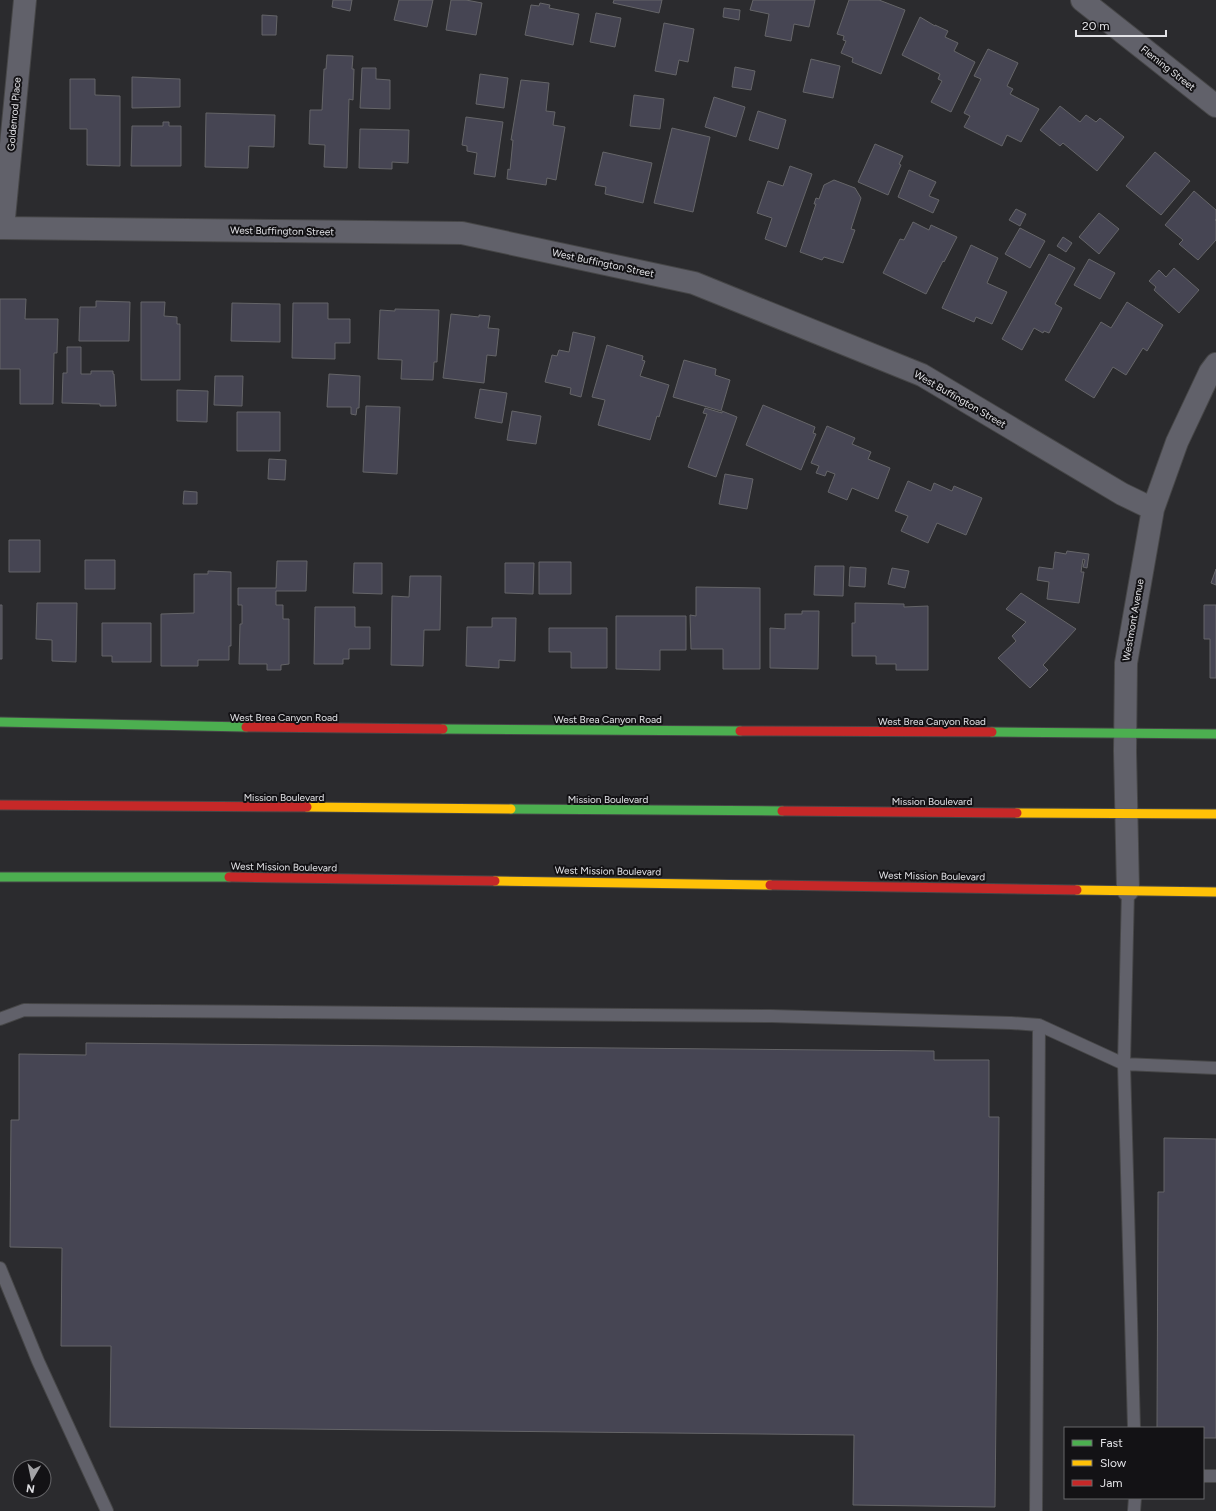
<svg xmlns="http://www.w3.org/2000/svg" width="1216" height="1511" font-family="Figtree,sans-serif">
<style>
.building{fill:#464553;stroke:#656568}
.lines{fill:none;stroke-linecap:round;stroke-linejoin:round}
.lane-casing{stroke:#464647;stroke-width:14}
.street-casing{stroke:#464647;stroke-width:24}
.fast-casing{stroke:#464647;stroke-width:11}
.slow-casing{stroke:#464647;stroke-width:11}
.jam-casing{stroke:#464647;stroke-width:11}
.lane{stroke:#61616a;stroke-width:12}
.street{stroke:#61616a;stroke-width:22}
.fast{stroke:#4caf50;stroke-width:9}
.slow{stroke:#ffc107;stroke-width:9}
.jam{stroke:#c62828;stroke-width:9}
.labels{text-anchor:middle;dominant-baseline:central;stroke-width:4;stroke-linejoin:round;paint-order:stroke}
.street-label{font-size:10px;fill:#e3e3e7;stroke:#131215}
</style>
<rect width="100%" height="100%" fill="#2b2b2e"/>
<path class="building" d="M 333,0 L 352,0 L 350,11 L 332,7 Z
M 399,0 L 433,0 L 427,27 L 394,20 Z
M 451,0 L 466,0 L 482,3 L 476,35 L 446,30 Z
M 614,0 L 662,0 L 659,13 L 613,3 Z
M 753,0 L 815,0 L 809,27 L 794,24 L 791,41 L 765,36 L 769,14 L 750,10 Z
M 849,0 L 879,0 L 905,10 L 881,74 L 852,62 L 853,58 L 841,53 L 846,41 L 843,40 L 844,36 L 837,34 Z
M 540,3 L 550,5 L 549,8 L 579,14 L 573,45 L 525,35 L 531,5 L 539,6 Z
M 724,8 L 740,10 L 739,20 L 723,17 Z
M 596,13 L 621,18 L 615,47 L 590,42 Z
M 262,15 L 277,16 L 276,35 L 262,35 Z
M 920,17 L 935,26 L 935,25 L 948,31 L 945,37 L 958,43 L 954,51 L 975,62 L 951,112 L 931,102 L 942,81 L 938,79 L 940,74 L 902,55 Z
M 664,23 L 694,29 L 688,62 L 679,60 L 676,75 L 655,71 Z
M 988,49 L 1018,63 L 1007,86 L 1013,89 L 1010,94 L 1039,109 L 1021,142 L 1007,135 L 1002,146 L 964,127 L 970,116 L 964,113 L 981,79 L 974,76 Z
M 327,55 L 353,56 L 352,69 L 354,69 L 353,100 L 349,99 L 347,168 L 324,167 L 325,145 L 309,144 L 310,110 L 322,110 L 324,69 L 326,69 Z
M 811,59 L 840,66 L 833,98 L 803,92 Z
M 735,67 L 755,71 L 751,90 L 732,87 Z
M 362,68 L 376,68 L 376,79 L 390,80 L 390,109 L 360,108 Z
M 480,74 L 508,78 L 504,108 L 476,104 Z
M 132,77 L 180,79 L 180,107 L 132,108 Z
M 70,79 L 95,79 L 95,95 L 120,96 L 120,166 L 87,165 L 87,129 L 70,129 Z
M 521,80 L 549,83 L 546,111 L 555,112 L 553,125 L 565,127 L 556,180 L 547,178 L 546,185 L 507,179 L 508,169 L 510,170 L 513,140 L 511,140 Z
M 634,95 L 664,99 L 660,129 L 630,126 Z
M 714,97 L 745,107 L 736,137 L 705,127 Z
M 1060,106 L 1080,122 L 1086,115 L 1096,122 L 1100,118 L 1124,137 L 1097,171 L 1063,143 L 1060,146 L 1040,130 Z
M 758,111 L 786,120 L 778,149 L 749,140 Z
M 206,113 L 275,115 L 274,147 L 249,146 L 248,168 L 205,167 Z
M 466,117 L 503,122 L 495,177 L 474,174 L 477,153 L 467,151 L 467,146 L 462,145 Z
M 163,122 L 169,122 L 169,126 L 181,126 L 181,166 L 131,166 L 132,126 L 163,126 Z
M 672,128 L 710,137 L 693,212 L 654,203 Z
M 360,129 L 409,130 L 408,163 L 392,162 L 392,169 L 359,168 Z
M 875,144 L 903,156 L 899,164 L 901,165 L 888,195 L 858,182 Z
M 603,152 L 652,163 L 643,203 L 605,194 L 606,187 L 595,185 Z
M 1155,152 L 1190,181 L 1161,215 L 1126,186 Z
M 790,166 L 812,174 L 786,247 L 765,239 L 772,218 L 757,213 L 768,181 L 783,186 Z
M 909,170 L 936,182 L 929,196 L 939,200 L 933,213 L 898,197 Z
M 834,180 L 855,188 L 861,198 L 851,229 L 855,230 L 843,263 L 824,257 L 822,260 L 800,252 L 816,204 L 814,204 L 816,198 L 819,199 L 824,185 Z
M 1194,191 L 1216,210 L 1216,219 L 1215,220 L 1216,221 L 1216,240 L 1198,260 L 1179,244 L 1183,240 L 1165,225 Z
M 1016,209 L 1026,214 L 1020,226 L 1009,220 Z
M 1099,213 L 1119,229 L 1099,254 L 1079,237 Z
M 913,222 L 929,230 L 931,225 L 957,237 L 944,262 L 943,261 L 926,294 L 883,273 L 900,239 L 904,240 Z
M 1020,228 L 1045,241 L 1030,268 L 1005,254 Z
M 1063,237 L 1072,243 L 1066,252 L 1057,246 Z
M 971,245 L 998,258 L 987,283 L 1007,292 L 992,324 L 976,317 L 974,322 L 942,308 Z
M 1049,254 L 1075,268 L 1055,304 L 1062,308 L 1049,333 L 1044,331 L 1043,333 L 1034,328 L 1022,350 L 1002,339 Z
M 1089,259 L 1115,273 L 1100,299 L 1074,285 Z
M 1174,268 L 1199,290 L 1179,313 L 1154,290 L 1156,287 L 1149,281 L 1159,270 L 1166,277 Z
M 0,299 L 26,299 L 25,319 L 58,319 L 57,353 L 54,353 L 53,404 L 20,404 L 20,369 L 0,369 Z
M 96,301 L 130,302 L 129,341 L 79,341 L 80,307 L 96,307 Z
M 141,302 L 165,302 L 164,316 L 177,317 L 177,324 L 180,324 L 180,380 L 141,380 Z
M 1127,302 L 1163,325 L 1147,351 L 1143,348 L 1126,375 L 1113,367 L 1094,398 L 1065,380 L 1101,322 L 1111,328 Z
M 232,303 L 280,304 L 280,342 L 231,341 Z
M 293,303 L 328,303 L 328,319 L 350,319 L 350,343 L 335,343 L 335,359 L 292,358 Z
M 395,309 L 439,310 L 437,362 L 434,362 L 433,380 L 401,379 L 402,360 L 378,359 L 380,310 L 395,311 Z
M 451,314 L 479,317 L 479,315 L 490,316 L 488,328 L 499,329 L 496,356 L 487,355 L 484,383 L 443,378 Z
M 573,332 L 595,337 L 581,397 L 570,394 L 571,388 L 545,382 L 552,355 L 557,356 L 559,350 L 569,352 Z
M 607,345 L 643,356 L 642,360 L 645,361 L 640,376 L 669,385 L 659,417 L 657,416 L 650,440 L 598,425 L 605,400 L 592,397 Z
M 67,347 L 81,347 L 81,374 L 91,374 L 91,371 L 113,371 L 113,374 L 114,374 L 116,406 L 100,406 L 100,404 L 62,403 L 63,373 L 67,373 Z
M 684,360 L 716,369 L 715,375 L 730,380 L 721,411 L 673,397 Z
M 329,374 L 360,376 L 359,408 L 357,408 L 356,415 L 351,414 L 351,407 L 327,407 Z
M 215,376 L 243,376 L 242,406 L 214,405 Z
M 480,389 L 507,393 L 502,423 L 475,418 Z
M 177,390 L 208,391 L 207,422 L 177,421 Z
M 763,405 L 815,427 L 813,433 L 816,434 L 801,470 L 746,445 Z
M 366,406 L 400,407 L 397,474 L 363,472 Z
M 705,408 L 722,413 L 722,411 L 737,417 L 716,477 L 688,467 L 707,414 L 703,413 Z
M 512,411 L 541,416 L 536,444 L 507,440 Z
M 237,412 L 280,412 L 280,451 L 237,451 Z
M 827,426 L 855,438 L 852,444 L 871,452 L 868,459 L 890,468 L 878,499 L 852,488 L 847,500 L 828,492 L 835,474 L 827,471 L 825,476 L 816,473 L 819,466 L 811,463 Z
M 269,459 L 286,460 L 285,480 L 268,479 Z
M 725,474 L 753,479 L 747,509 L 719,504 Z
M 908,481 L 931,491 L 934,483 L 952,491 L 954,486 L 982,498 L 966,535 L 937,523 L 928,543 L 901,531 L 908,516 L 895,511 Z
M 184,491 L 197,492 L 197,504 L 183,504 Z
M 9,540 L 40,540 L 40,572 L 9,572 Z
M 1067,551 L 1089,554 L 1087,568 L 1083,567 L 1085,560 L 1083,559 L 1081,572 L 1084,572 L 1079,603 L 1047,599 L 1049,582 L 1037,580 L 1039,567 L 1053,569 L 1055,552 L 1066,554 Z
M 85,560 L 115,560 L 115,589 L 85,589 Z
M 277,561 L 307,561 L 306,591 L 276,591 L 276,605 L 283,605 L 283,619 L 289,619 L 289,664 L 281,665 L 281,670 L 267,670 L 267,664 L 239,664 L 240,624 L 242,624 L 242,605 L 238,605 L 238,588 L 276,588 Z
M 539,562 L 571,562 L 571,594 L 539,594 Z
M 354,563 L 382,563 L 382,594 L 353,593 Z
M 505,563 L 534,563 L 533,594 L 505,593 Z
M 815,566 L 844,566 L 843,596 L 814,595 Z
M 850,567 L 866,568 L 865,587 L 849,586 Z
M 892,568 L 909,571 L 905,588 L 888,584 Z
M 1216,569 L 1216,585 L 1211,583 Z
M 208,571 L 231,572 L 231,646 L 229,646 L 229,660 L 198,660 L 198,666 L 161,666 L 161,614 L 194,613 L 194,574 L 208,574 Z
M 410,576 L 441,576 L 440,630 L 424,630 L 423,666 L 391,665 L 392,596 L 409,597 Z
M 696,587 L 760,588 L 760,669 L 723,669 L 723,649 L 691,649 L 690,615 L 696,616 Z
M 1021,593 L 1076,629 L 1043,665 L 1048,670 L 1030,688 L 998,658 L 1016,641 L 1012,636 L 1026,622 L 1006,609 Z
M 37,603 L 77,603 L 76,662 L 52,661 L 52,640 L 36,639 Z
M 855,603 L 904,604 L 904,607 L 928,606 L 928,670 L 896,670 L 896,664 L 876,664 L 876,656 L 852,656 L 852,623 L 855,623 Z
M 0,605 L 2,605 L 2,659 L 0,659 Z
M 1204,605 L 1216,605 L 1216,678 L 1210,678 L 1210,639 L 1204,639 Z
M 315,607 L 355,607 L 355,627 L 370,627 L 370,649 L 349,649 L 349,659 L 343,659 L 343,664 L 314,664 Z
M 802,611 L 819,611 L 818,669 L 770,668 L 770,628 L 785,629 L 785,614 L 802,614 Z
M 616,616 L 686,616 L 686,650 L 660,650 L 660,670 L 616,669 Z
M 492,618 L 516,618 L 515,661 L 499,660 L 499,668 L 466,666 L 467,627 L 492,627 Z
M 102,623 L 151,623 L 151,662 L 112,662 L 112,656 L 102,656 Z
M 549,628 L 607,628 L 607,668 L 571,668 L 571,652 L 549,652 Z
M 86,1043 L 934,1051 L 934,1060 L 989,1060 L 989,1117 L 999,1117 L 995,1507 L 853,1505 L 854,1435 L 110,1427 L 111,1346 L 61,1346 L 62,1248 L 10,1247 L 11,1120 L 19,1120 L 19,1054 L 86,1055 Z
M 1164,1138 L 1216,1139 L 1216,1438 L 1203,1438 L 1203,1428 L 1157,1428 L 1158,1192 L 1164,1192 Z"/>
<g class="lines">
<g class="lane-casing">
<path id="lane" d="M 1128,890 L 1124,1064 L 1134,1428
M 0,1019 L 24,1010 L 771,1016 L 1011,1023 L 1039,1025 L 1124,1064 L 1216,1068
M 0,1268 L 38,1361 L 107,1511
M 1203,1476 L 1216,1476
M 1036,1511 L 1039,1025
M 1134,1511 L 1135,1498"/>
</g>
<g class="street-casing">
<path id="street" d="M 1082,0 L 1216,106
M 0,228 L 462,233 L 694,283 L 922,375 L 1122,494 L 1153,509
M 3,228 L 25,0
M 1128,890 L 1125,751 L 1126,663 L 1153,509 L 1177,442 L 1210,372 L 1216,364"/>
</g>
<g class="fast-casing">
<path id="fast" d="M 0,722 L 246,727
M 443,729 L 740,731
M 992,732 L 1216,734
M 511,809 L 782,811
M 0,877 L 229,877"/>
</g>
<g class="slow-casing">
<path id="slow" d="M 307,807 L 511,809
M 1017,813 L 1216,814
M 495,881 L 770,885
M 1077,890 L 1216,892"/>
</g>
<g class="jam-casing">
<path id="jam" d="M 246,727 L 443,729
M 740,731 L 992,732
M 0,805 L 307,807
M 782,811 L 1017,813
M 229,877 L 495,881
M 770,885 L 1077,890"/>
</g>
<use href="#lane" class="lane"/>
<use href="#street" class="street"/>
<use href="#fast" class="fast"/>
<use href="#slow" class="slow"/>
<use href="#jam" class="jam"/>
</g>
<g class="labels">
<g class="street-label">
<text transform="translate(1168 68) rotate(38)">Fleming Street</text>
<text transform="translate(14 114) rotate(-85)">Goldenrod Place</text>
<text transform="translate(282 231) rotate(1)">West Buffington Street</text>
<text transform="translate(603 263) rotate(12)">West Buffington Street</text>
<text transform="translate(960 399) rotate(30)">West Buffington Street</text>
<text transform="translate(1133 620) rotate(-80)">Westmont Avenue</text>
<text x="284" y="717">West Brea Canyon Road</text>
<text x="608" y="719">West Brea Canyon Road</text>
<text x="932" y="721">West Brea Canyon Road</text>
<text x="284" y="797">Mission Boulevard</text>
<text x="608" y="799">Mission Boulevard</text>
<text x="932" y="801">Mission Boulevard</text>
<text transform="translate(284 867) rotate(1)">West Mission Boulevard</text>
<text transform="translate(608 871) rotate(1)">West Mission Boulevard</text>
<text transform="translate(932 876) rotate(1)">West Mission Boulevard</text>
</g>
</g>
<rect x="1064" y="1427" width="140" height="72" fill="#131215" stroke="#666669"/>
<rect x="1072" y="1440" width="20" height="6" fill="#4caf50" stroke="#666669"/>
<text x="1100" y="1447" font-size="12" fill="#e3e3e7">Fast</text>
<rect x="1072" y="1460" width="20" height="6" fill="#ffc107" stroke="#666669"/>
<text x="1100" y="1467" font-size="12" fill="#e3e3e7">Slow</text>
<rect x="1072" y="1480" width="20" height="6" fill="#c62828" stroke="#666669"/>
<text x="1100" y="1487" font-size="12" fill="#e3e3e7">Jam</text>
<g transform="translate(32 1479) rotate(189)"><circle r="19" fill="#131215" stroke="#666669"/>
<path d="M0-3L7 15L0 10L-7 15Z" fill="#a3a3a6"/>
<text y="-6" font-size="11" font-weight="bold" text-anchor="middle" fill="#e3e3e7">N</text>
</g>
<path d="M1076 30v6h90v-6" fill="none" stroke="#e3e3e7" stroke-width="2"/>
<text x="1082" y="30" font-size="12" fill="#e3e3e7" stroke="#131215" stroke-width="3" paint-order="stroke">20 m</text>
</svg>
